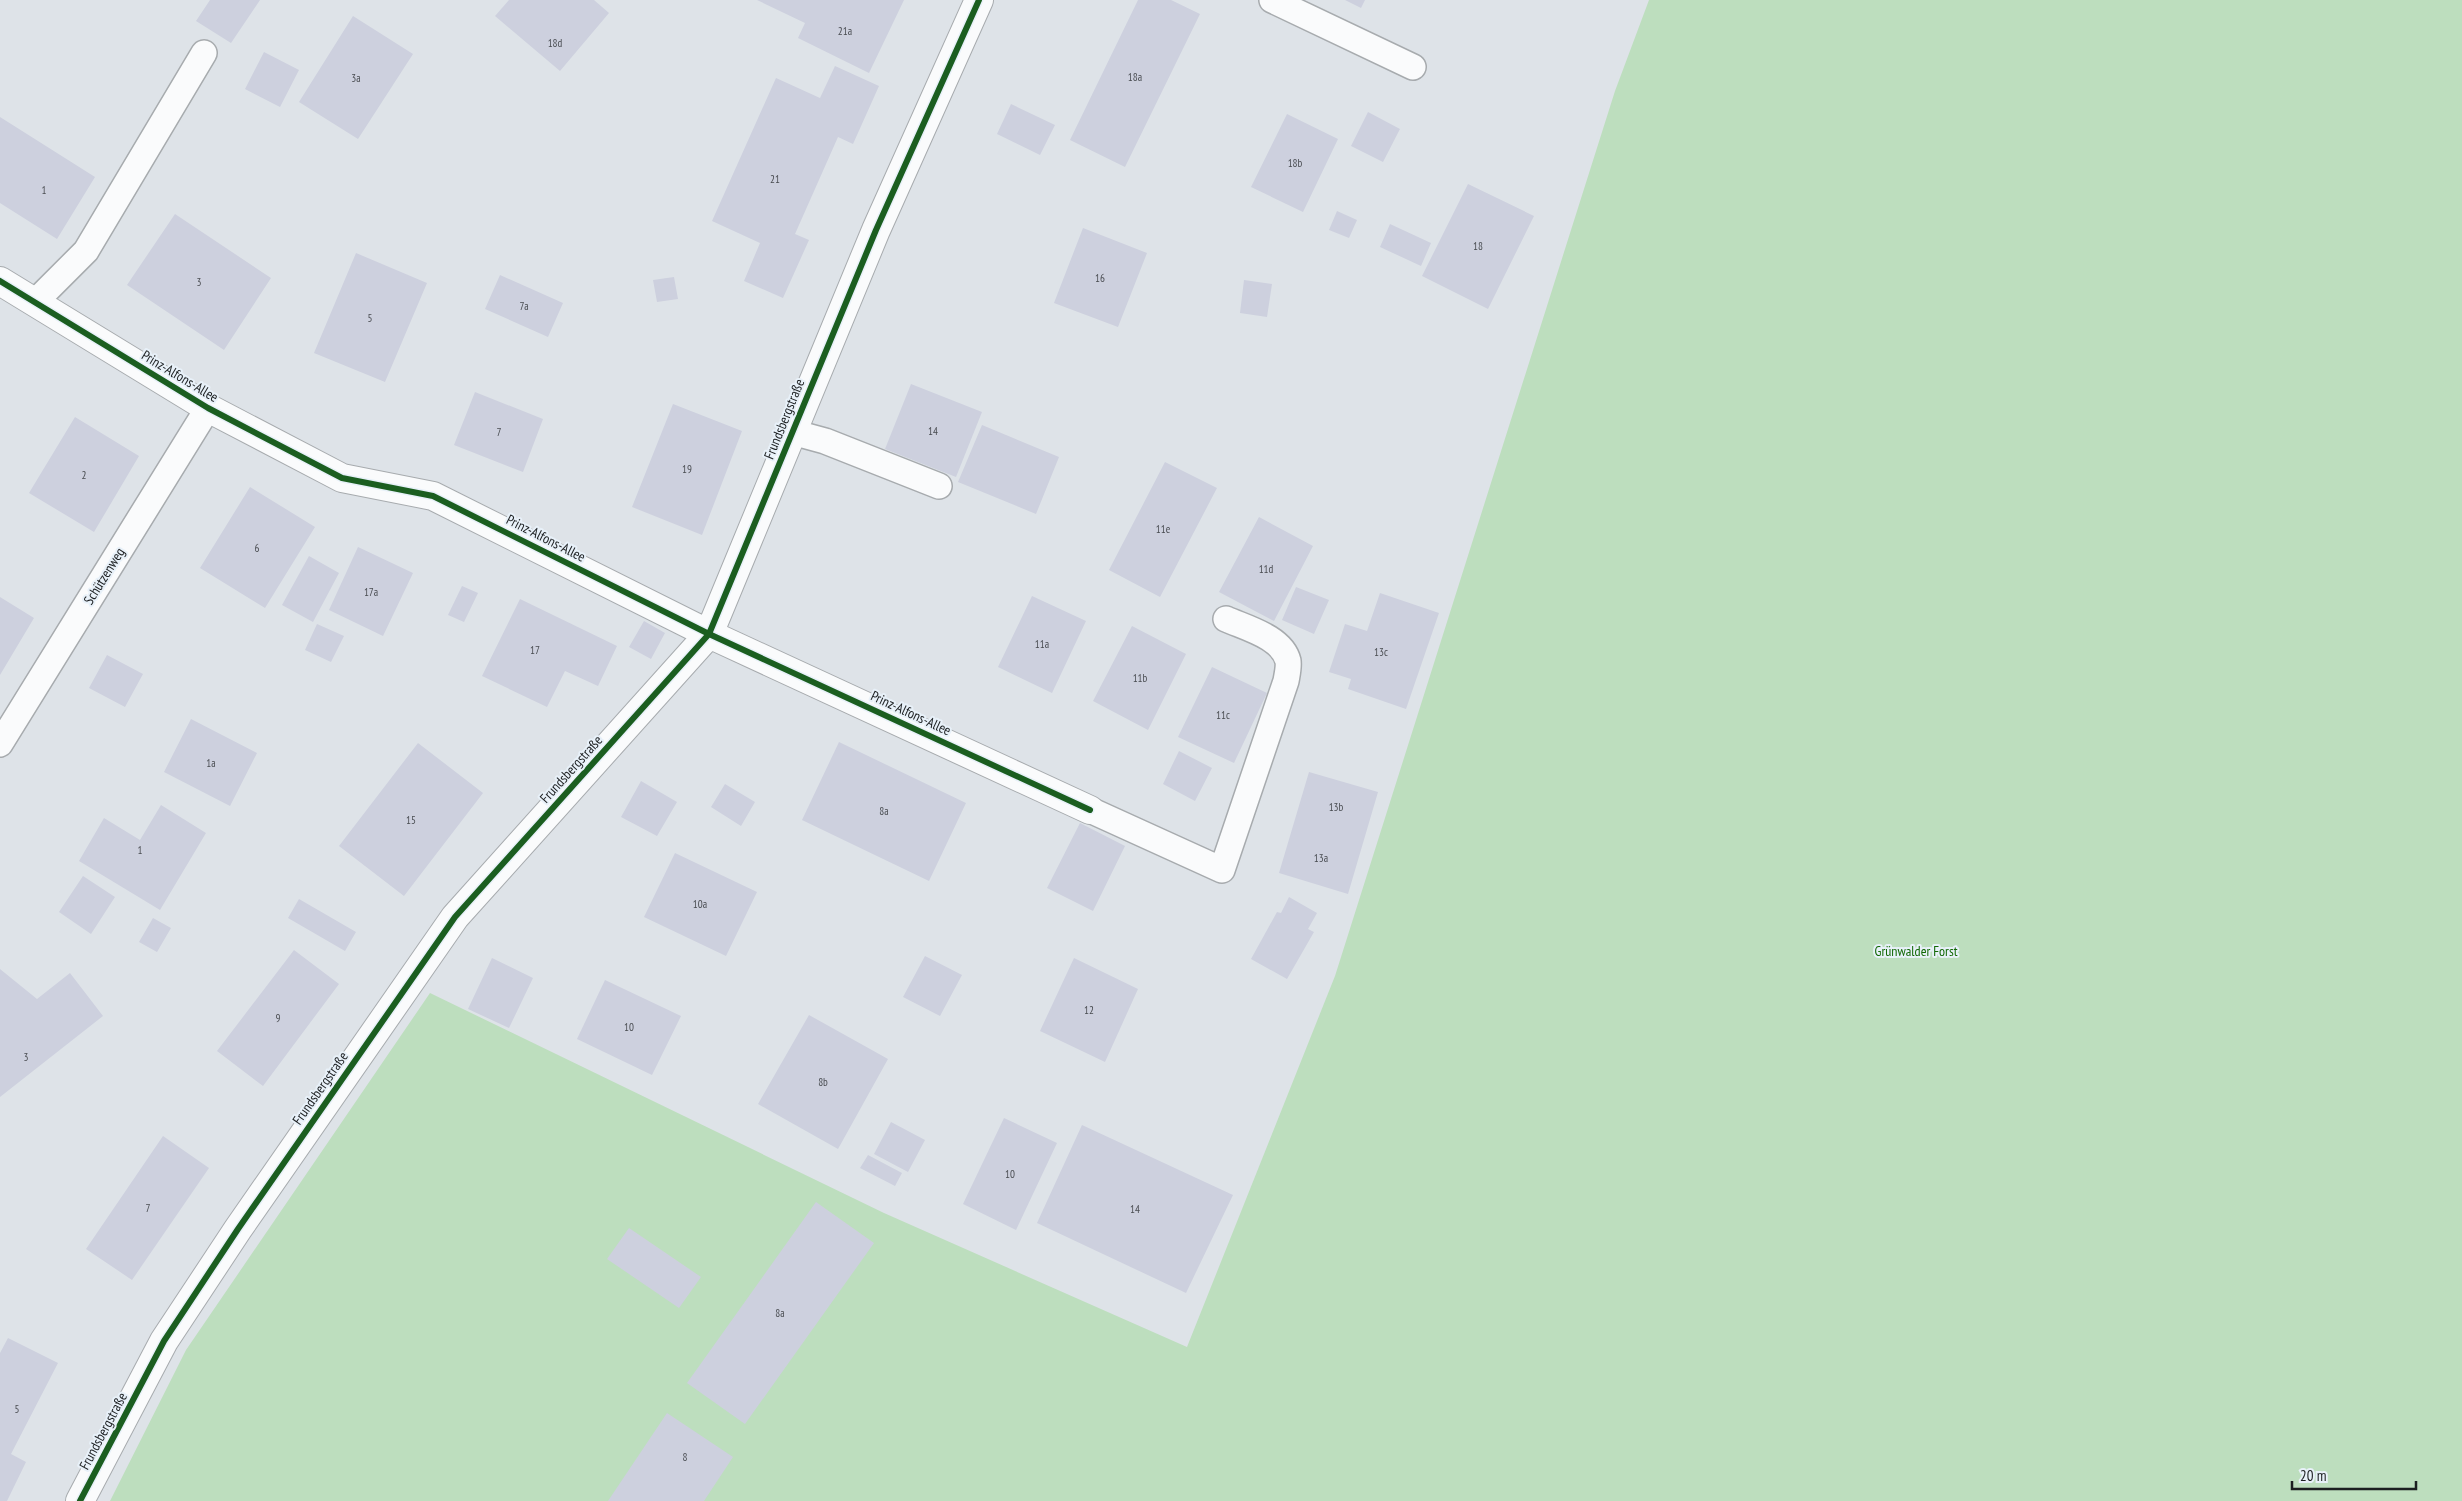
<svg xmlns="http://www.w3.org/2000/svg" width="2462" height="1501" font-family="'PT Sans Narrow',sans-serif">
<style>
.green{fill:#bddebe}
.building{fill:#cdd0de}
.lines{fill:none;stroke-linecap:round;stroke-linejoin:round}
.service-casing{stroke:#a7abae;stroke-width:28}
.minor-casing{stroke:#a7abae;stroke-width:30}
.service{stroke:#fafbfc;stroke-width:25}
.minor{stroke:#fafbfc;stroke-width:28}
.cycleway-casing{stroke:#e8f1f9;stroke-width:9}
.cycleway{stroke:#1b5e20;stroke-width:6}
.labels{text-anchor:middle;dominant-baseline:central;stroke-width:4;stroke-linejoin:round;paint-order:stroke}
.number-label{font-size:11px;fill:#494c51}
.street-label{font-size:14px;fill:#1c1f21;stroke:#e8f1f9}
.park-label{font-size:14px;fill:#116804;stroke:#e8f1f9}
</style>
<rect width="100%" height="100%" fill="#dee3e8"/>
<path class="green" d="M 1649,0 L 2462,0 L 2462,1501 L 110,1501 L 186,1350 L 430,993 L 884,1213 L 1187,1347 L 1335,976 L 1615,91 Z"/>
<path class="building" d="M 210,0 L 260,0 L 231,43 L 196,21 Z
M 509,0 L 594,0 L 609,13 L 560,71 L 495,16 Z
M 757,0 L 904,0 L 869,73 L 798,38 L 805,23 Z
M 1138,0 L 1171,0 L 1200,14 L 1125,167 L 1070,140 Z
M 1345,0 L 1365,0 L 1361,8 Z
M 353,16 L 413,54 L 358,139 L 299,102 Z
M 264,52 L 299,70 L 280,107 L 245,89 Z
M 835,66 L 879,86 L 853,144 L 838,137 L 795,234 L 809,240 L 783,298 L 744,281 L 760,243 L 712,221 L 776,78 L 820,98 Z
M 1011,104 L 1055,125 L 1040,155 L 997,134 Z
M 1368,112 L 1400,129 L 1383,162 L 1351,146 Z
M 1287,114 L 1338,139 L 1303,212 L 1251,187 Z
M 0,117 L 95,177 L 57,239 L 0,203 Z
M 1468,184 L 1534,216 L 1488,309 L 1422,276 Z
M 1337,211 L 1357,220 L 1349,238 L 1329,230 Z
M 175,214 L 271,278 L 224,350 L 127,285 Z
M 1390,224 L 1431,243 L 1421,266 L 1380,247 Z
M 1083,228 L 1147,253 L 1118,327 L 1054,303 Z
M 356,253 L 427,283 L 385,382 L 314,353 Z
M 500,275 L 563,303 L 548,337 L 485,309 Z
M 674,277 L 678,299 L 657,302 L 653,280 Z
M 1244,280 L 1272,284 L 1267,317 L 1240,313 Z
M 911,384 L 982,412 L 956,477 L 885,449 Z
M 475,392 L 543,419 L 523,472 L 454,445 Z
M 673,404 L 742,431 L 702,535 L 632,507 Z
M 75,417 L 139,456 L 94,532 L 29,493 Z
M 982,425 L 1059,457 L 1036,514 L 958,482 Z
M 1165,462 L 1217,488 L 1160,597 L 1109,570 Z
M 250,487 L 315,527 L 265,608 L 200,568 Z
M 1259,517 L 1313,546 L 1274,621 L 1219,592 Z
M 358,547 L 413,573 L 383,636 L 329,610 Z
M 309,556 L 339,573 L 313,622 L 282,605 Z
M 462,586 L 478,593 L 464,622 L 448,615 Z
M 1296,587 L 1329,600 L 1314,634 L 1282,620 Z
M 1380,593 L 1439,613 L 1406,709 L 1348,689 L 1351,679 L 1329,672 L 1345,624 L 1367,631 Z
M 1032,596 L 1086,621 L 1052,693 L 998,667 Z
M 0,597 L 34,618 L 0,675 Z
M 520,599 L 617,646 L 598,686 L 565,671 L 547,707 L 482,676 Z
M 644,621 L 665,633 L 651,659 L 629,647 Z
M 317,624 L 344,636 L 331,662 L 305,650 Z
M 1132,626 L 1186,654 L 1148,730 L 1093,701 Z
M 107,655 L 143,674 L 125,707 L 89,688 Z
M 1212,667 L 1267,693 L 1234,763 L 1178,737 Z
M 191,719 L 257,753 L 230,806 L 164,772 Z
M 839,742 L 966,803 L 929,881 L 802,820 Z
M 418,743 L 483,793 L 404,896 L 339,846 Z
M 1179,751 L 1212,768 L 1195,801 L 1163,784 Z
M 1309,772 L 1378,792 L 1348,894 L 1279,873 Z
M 641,781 L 677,802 L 657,836 L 621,817 Z
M 725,784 L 755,802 L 741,826 L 711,807 Z
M 161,805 L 206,833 L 160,910 L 79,861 L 104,818 L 140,840 Z
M 1080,823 L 1125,846 L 1093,911 L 1047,888 Z
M 675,853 L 757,892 L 726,956 L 644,917 Z
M 83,876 L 115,897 L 91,934 L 59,912 Z
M 1289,897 L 1317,913 L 1308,929 L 1314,932 L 1287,979 L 1251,959 L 1277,912 L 1281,913 Z
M 299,899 L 356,932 L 345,951 L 288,918 Z
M 153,918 L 171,928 L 157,952 L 139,942 Z
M 294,950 L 339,984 L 263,1086 L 217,1051 Z
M 925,956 L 962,975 L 940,1016 L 903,997 Z
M 492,958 L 533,978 L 509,1028 L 468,1009 Z
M 1074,958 L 1138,989 L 1105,1062 L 1040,1031 Z
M 0,969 L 37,999 L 70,973 L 103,1016 L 0,1097 Z
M 605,980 L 681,1016 L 652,1075 L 577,1039 Z
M 809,1015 L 888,1059 L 838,1149 L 758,1104 Z
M 1004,1118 L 1057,1143 L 1016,1230 L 963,1204 Z
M 891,1122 L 925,1140 L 908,1172 L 874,1154 Z
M 1082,1125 L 1233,1195 L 1186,1293 L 1037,1223 Z
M 163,1136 L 209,1168 L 132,1280 L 86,1249 Z
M 868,1155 L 902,1173 L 895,1186 L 860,1168 Z
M 816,1202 L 874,1243 L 745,1424 L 687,1383 Z
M 629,1228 L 701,1277 L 679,1308 L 607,1259 Z
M 8,1338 L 58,1363 L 11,1454 L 26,1462 L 7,1501 L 0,1501 L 0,1353 Z
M 667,1413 L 733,1457 L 704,1501 L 608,1501 Z"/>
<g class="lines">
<g class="service-casing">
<path id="service" d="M 1272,0 L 1413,67
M 35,302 L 86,251 L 204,53
M 792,432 L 825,441 L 939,486
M 0,744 L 208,408
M 1090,810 L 1222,870 L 1286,681 C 1287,675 1289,667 1288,661 C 1282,637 1246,628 1226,619"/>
</g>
<g class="minor-casing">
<path id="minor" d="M 0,281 L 208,408 L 342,478 L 433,496 L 709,634 L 1090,810
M 80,1501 L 164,1341 L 238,1229 L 455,917 L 709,634 L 876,230 L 979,0"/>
</g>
<use href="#service" class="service"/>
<use href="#minor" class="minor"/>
<g class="cycleway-casing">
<path id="cycleway" d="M 0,281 L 208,408 L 342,478 L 433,496 L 709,634 L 1090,810
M 80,1501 L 164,1341 L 238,1229 L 455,917 L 709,634 L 876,230 L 979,0"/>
</g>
<use href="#cycleway" class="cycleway"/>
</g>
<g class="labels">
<g class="number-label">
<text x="845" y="31">21a</text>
<text x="555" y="43">18d</text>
<text x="1135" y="77">18a</text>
<text x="356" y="78">3a</text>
<text x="1295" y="163">18b</text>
<text x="775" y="179">21</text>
<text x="44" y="190">1</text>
<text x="1478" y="246">18</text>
<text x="1100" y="278">16</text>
<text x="199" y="282">3</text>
<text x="524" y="306">7a</text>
<text x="370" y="318">5</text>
<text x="933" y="431">14</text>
<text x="499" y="432">7</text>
<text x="687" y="469">19</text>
<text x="84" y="475">2</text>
<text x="1163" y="529">11e</text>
<text x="257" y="548">6</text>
<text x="1266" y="569">11d</text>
<text x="371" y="592">17a</text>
<text x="1042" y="644">11a</text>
<text x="535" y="650">17</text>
<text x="1381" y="652">13c</text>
<text x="1140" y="678">11b</text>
<text x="1223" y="715">11c</text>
<text x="211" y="763">1a</text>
<text x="1336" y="807">13b</text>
<text x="884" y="811">8a</text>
<text x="411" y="820">15</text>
<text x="140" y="850">1</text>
<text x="1321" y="858">13a</text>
<text x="700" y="904">10a</text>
<text x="1089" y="1010">12</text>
<text x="278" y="1018">9</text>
<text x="629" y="1027">10</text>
<text x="26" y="1057">3</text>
<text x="823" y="1082">8b</text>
<text x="1010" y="1174">10</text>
<text x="148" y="1208">7</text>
<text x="1135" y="1209">14</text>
<text x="780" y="1313">8a</text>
<text x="17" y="1409">5</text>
<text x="685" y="1457">8</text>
</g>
<g class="street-label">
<text transform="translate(180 376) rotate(31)">Prinz-Alfons-Allee</text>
<text transform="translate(784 419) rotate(-68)">Frundsbergstraße</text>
<text transform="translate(546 538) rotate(27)">Prinz-Alfons-Allee</text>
<text transform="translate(104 576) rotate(-58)">Schützenweg</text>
<text transform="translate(911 713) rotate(25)">Prinz-Alfons-Allee</text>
<text transform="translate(571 769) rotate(-48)">Frundsbergstraße</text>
<text transform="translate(320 1088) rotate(-55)">Frundsbergstraße</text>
<text transform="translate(103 1431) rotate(-62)">Frundsbergstraße</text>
</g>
<g class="park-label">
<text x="1916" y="951">Grünwalder Forst</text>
</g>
</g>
<path d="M2292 1481v8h124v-8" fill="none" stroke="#1c1f21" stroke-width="2.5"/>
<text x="2300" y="1481" font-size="15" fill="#1c1f21" stroke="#e8f1f9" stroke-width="4" paint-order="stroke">20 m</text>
</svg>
